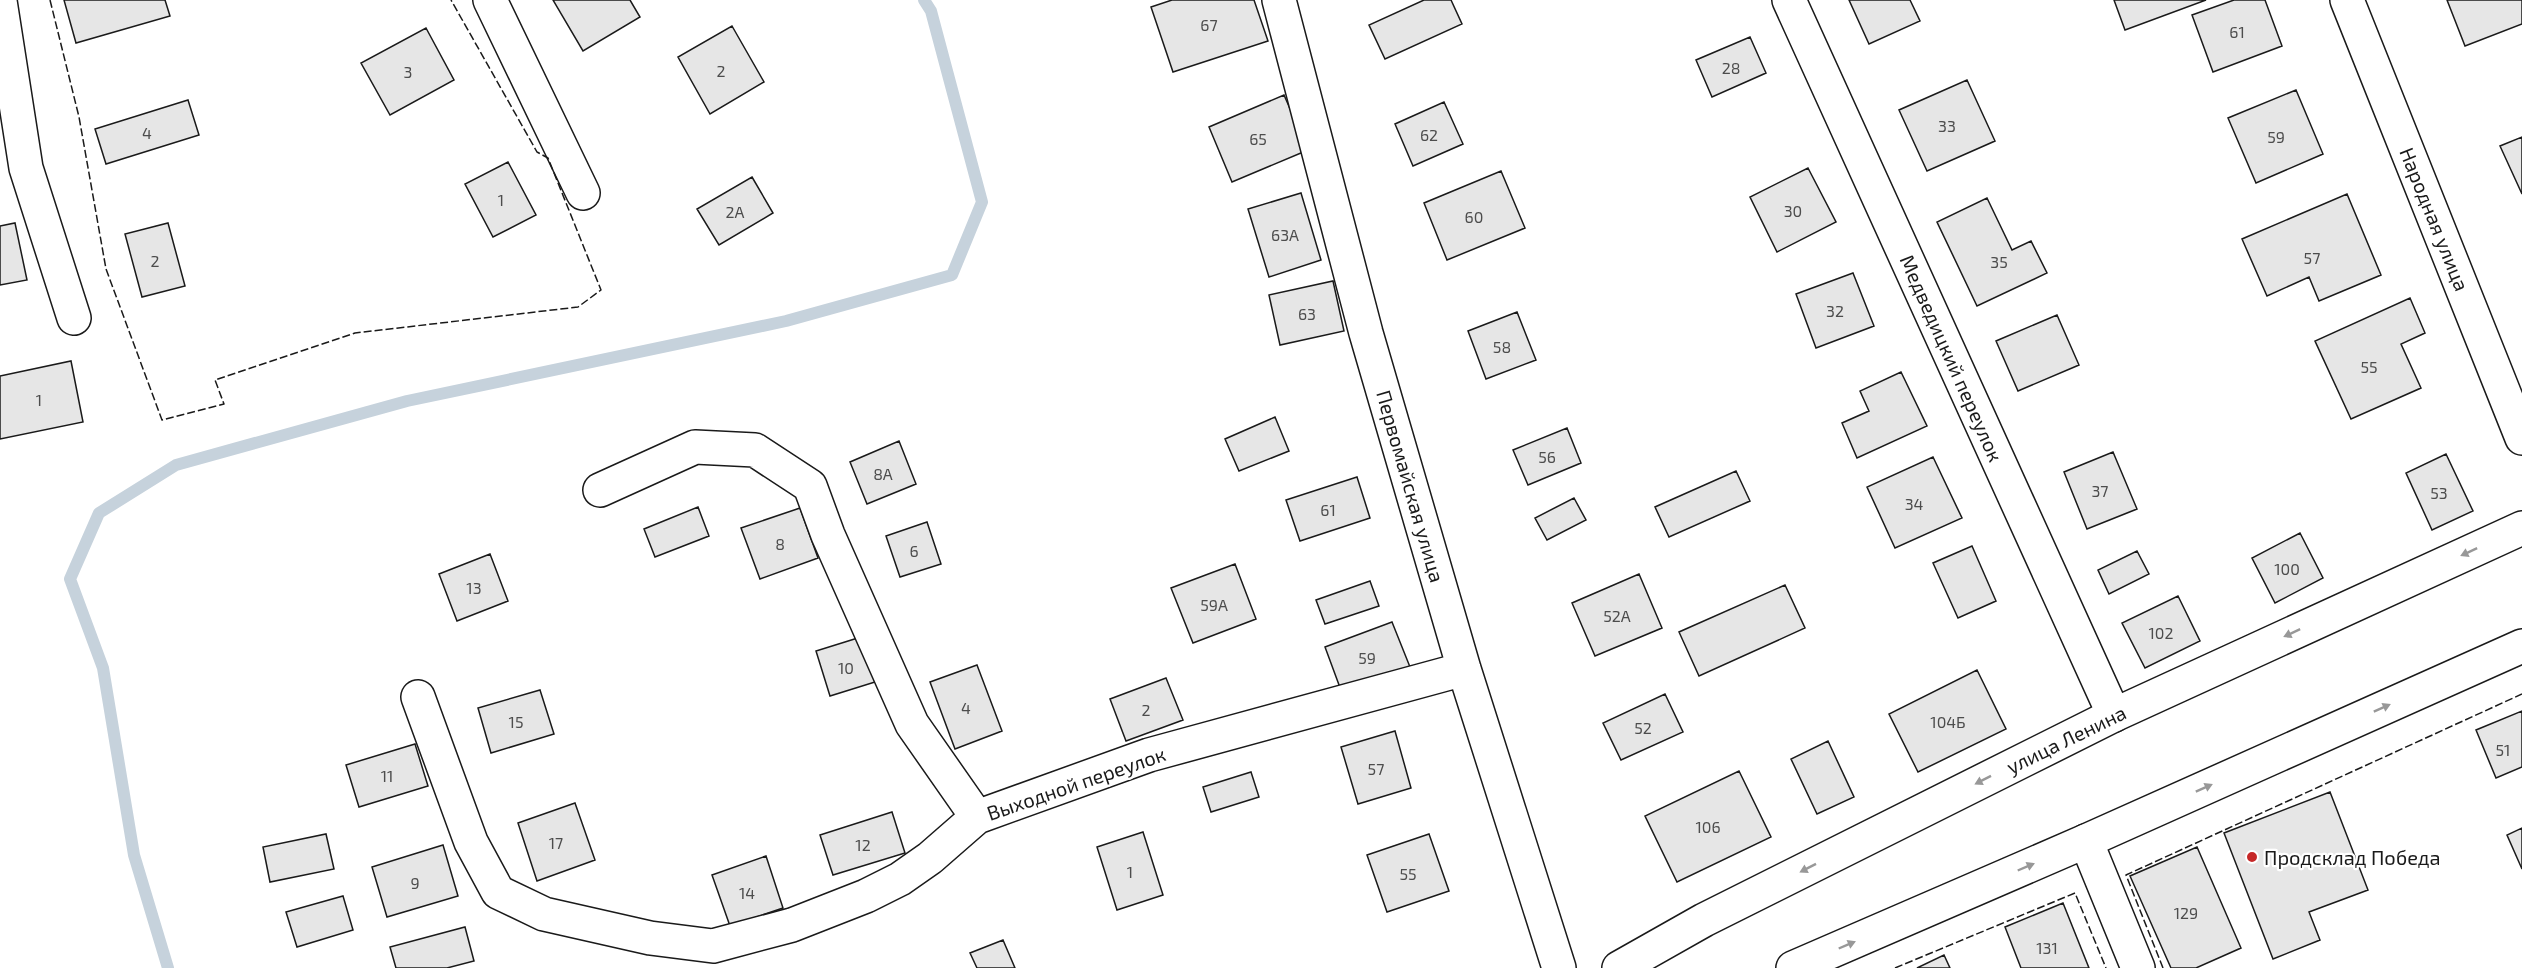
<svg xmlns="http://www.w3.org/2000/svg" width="2522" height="968" font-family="'Exo 2',sans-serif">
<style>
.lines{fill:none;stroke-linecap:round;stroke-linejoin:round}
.stream{stroke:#c6d2dc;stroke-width:12}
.building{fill:#e6e6e6;stroke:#1a1a1a;stroke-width:1.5}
.street-casing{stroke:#1a1a1a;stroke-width:36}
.secondary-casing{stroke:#1a1a1a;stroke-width:36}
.street{stroke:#fff;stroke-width:33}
.secondary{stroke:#fff;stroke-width:33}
.fence{stroke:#1a1a1a;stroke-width:1.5;stroke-dasharray:8 3;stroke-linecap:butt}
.oneway{fill:#989898}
.poi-dot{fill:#c62828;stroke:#fff;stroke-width:2}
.labels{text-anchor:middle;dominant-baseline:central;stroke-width:4.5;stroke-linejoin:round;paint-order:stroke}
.number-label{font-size:16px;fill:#4d4d4d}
.street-label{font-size:20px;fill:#1a1a1a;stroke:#fff}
.poi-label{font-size:20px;fill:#1a1a1a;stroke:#fff;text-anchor:start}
</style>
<rect width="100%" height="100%" fill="#fff"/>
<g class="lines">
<path class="stream" d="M 168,968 L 134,855 L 103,668 L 70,579 L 99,513 L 176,465 L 407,401 L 786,321 L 952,275 L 982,202 L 931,11 L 924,0"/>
</g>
<path class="building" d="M 64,0 L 165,0 L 170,16 L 76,43 Z
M 553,0 L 630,0 L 640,17 L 583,51 Z
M 1172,0 L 1254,0 L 1268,41 L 1173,72 L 1151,7 Z
M 1424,0 L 1451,0 L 1462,24 L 1385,59 L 1369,25 Z
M 1849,0 L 1910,0 L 1920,21 L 1869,44 Z
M 2114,0 L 2206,0 L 2125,30 Z
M 2234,0 L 2265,0 L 2282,46 L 2213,72 L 2192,15 Z
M 2447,0 L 2522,0 L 2522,24 L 2465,46 Z
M 732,26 L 764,82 L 710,114 L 678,57 Z
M 426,28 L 454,80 L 390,115 L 361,63 Z
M 1750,37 L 1766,73 L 1712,97 L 1696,60 Z
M 1967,80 L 1995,141 L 1927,171 L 1899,110 Z
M 2296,90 L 2323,154 L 2256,183 L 2228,118 Z
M 1284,95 L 1308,150 L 1232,182 L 1209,127 Z
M 188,100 L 199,135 L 106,164 L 95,129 Z
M 1444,102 L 1463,144 L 1413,166 L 1395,124 Z
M 2522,137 L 2522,194 L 2500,146 Z
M 508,162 L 536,215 L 493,237 L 465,184 Z
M 1808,168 L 1836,222 L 1777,252 L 1750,197 Z
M 1501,171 L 1525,228 L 1447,260 L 1424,203 Z
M 752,177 L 773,213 L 719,245 L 697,209 Z
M 1301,193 L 1321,260 L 1269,277 L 1248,209 Z
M 2347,194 L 2381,275 L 2319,301 L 2309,277 L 2267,296 L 2242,239 Z
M 1987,198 L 2012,250 L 2031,241 L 2047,273 L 1977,306 L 1937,222 Z
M 15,223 L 27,280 L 0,285 L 0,226 Z
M 168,223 L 185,286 L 142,297 L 125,234 Z
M 1853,273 L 1874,326 L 1816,348 L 1796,294 Z
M 1333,281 L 1344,331 L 1280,345 L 1269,295 Z
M 2410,298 L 2425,333 L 2401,344 L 2421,388 L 2351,419 L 2315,341 Z
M 1517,312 L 1536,360 L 1486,379 L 1468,331 Z
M 2057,315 L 2079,365 L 2018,391 L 1996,341 Z
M 71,361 L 83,422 L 0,439 L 0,376 Z
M 1901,372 L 1927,426 L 1857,458 L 1842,423 L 1869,411 L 1860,391 Z
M 1275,417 L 1289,451 L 1239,471 L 1225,439 Z
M 1567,428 L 1581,463 L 1528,485 L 1513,450 Z
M 899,441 L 916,484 L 867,504 L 850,462 Z
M 2113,452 L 2137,509 L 2087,529 L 2064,472 Z
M 2446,454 L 2473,511 L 2432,530 L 2406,473 Z
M 1933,457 L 1962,518 L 1895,548 L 1867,487 Z
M 1736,471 L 1750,501 L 1669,537 L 1655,507 Z
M 1357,477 L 1370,518 L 1300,541 L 1286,500 Z
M 1574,498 L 1586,520 L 1547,540 L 1535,518 Z
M 698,507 L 709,536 L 655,557 L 644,529 Z
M 800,508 L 818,558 L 760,579 L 741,528 Z
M 927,522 L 941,564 L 900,577 L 886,536 Z
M 2300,533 L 2323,578 L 2275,603 L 2252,558 Z
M 1972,546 L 1996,601 L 1958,618 L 1933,563 Z
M 2137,551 L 2149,574 L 2109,594 L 2098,570 Z
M 490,554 L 508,601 L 457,621 L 439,574 Z
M 1235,564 L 1256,619 L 1193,643 L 1171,588 Z
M 1639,574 L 1662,628 L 1595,656 L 1572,603 Z
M 1370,581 L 1379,606 L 1325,624 L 1316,600 Z
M 1785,585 L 1805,628 L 1699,676 L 1679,632 Z
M 2178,596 L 2200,641 L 2145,668 L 2122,623 Z
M 1392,622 L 1410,667 L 1342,693 L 1325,647 Z
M 861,637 L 875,682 L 830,696 L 816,651 Z
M 977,665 L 1002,731 L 955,749 L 930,682 Z
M 1977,670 L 2006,729 L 1918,772 L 1889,714 Z
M 1166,678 L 1183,720 L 1126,741 L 1110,699 Z
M 540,690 L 554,734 L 491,753 L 478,708 Z
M 1665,694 L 1683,732 L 1621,760 L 1603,723 Z
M 2522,711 L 2522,767 L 2496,778 L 2476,730 Z
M 1395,731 L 1411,788 L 1358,804 L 1341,747 Z
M 1828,741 L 1854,797 L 1817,814 L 1791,759 Z
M 415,744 L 428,786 L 359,807 L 346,765 Z
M 1739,771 L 1771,837 L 1677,882 L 1645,816 Z
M 1251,772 L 1259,797 L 1211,812 L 1203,787 Z
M 2330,792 L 2368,890 L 2309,912 L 2320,940 L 2273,959 L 2224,833 Z
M 575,803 L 595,860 L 537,881 L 518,823 Z
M 892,812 L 905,853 L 833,875 L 820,835 Z
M 2522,828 L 2522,869 L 2507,835 Z
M 1143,832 L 1163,895 L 1117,910 L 1097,847 Z
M 326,834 L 334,869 L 270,882 L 263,847 Z
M 1429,834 L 1449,891 L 1387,912 L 1367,855 Z
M 443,845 L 458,896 L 387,917 L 372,867 Z
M 2197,847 L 2241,948 L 2196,968 L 2171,968 L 2130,876 Z
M 766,856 L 783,908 L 730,926 L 712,875 Z
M 343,896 L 353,930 L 297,947 L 286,912 Z
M 2063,903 L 2089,968 L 2021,968 L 2005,927 Z
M 465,927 L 474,961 L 447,968 L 396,968 L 390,947 Z
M 1003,940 L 1015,968 L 977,968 L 970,953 Z
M 1944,955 L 1950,968 L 1917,968 Z"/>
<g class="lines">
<g class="street-casing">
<path id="street" d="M 490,0 L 583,193
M 1279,0 L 1366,333 L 1464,669 L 1559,968
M 1789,0 L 2114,715
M 0,1 L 26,168 L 74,318
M 600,490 L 695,447 L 755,450 L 810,486 L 828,535 L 912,724 L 977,817
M 418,697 L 471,842 L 498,892 L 544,914 L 650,938 L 713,946 L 792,925 L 866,896 L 900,879 L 930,858 L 977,817 L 1149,755 L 1464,669
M 2086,841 L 2138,968"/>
</g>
<g class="secondary-casing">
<path id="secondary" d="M 2347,0 L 2522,438
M 1619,968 L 1704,920 L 2114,715 L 2522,528
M 1793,968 L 2086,841 L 2522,646"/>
</g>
<use href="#street" class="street"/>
<use href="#secondary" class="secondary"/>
<path class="fence" d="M 50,0 L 79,117 L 106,269 L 162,420 L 224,404 L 215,380 L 355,333 L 578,307 L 601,290 L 548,158 L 537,152 L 451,0
M 1895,968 L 2075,893 L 2106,968
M 2163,968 L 2126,875 L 2522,694"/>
</g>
<defs><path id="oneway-solid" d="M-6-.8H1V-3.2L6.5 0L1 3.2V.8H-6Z" transform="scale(1.5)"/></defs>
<g class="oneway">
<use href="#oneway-solid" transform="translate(2469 552) rotate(155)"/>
<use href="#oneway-solid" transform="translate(2292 633) rotate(155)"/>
<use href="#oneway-solid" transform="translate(2382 708) rotate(-24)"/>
<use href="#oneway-solid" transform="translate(1983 780) rotate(153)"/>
<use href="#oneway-solid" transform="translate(2204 788) rotate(-24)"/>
<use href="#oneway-solid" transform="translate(2026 867) rotate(-23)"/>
<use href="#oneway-solid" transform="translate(1808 868) rotate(153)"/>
<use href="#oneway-solid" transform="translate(1847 945) rotate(-23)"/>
</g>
<circle class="poi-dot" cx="2252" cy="857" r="6"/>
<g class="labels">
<g class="number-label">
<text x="1209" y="24">67</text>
<text x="2237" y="31">61</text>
<text x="1731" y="67">28</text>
<text x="721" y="70">2</text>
<text x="408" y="71">3</text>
<text x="1947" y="125">33</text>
<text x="147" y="132">4</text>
<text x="1429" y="134">62</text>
<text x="2276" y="136">59</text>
<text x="1258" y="138">65</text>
<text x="501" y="199">1</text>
<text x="1793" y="210">30</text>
<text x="735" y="211">2А</text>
<text x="1474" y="216">60</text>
<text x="1285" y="234">63А</text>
<text x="2312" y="257">57</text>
<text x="155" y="260">2</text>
<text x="1999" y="261">35</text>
<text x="1835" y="310">32</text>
<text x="1307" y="313">63</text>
<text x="1502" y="346">58</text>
<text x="2369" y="366">55</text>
<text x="39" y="399">1</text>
<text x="1547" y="456">56</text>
<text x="883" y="473">8А</text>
<text x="2100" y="490">37</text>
<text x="2439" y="492">53</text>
<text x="1914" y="503">34</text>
<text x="1328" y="509">61</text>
<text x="780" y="543">8</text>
<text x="914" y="550">6</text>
<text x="2287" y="568">100</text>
<text x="474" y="587">13</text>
<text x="1214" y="604">59А</text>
<text x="1617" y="615">52А</text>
<text x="2161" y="632">102</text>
<text x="1367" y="657">59</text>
<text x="846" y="667">10</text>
<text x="966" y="707">4</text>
<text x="1146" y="709">2</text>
<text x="516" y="721">15</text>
<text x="1948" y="721">104Б</text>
<text x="1643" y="727">52</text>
<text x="2503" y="749">51</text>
<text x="1376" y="768">57</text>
<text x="387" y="775">11</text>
<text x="1708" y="826">106</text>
<text x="556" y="842">17</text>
<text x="863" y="844">12</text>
<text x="1130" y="871">1</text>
<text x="1408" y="873">55</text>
<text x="415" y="882">9</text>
<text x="747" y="892">14</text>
<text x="2186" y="912">129</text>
<text x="2047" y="947">131</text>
</g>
<g class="street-label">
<text transform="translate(2435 219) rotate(68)">Народная улица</text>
<text transform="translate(1952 358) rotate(66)">Медведицкий переулок</text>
<text transform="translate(1411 486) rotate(74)">Первомайская улица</text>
<text transform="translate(2066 739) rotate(-26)">улица Ленина</text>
<text transform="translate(1076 783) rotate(-19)">Выходной переулок</text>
</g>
<g class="poi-label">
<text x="2264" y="857">Продсклад Победа</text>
</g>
</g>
</svg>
